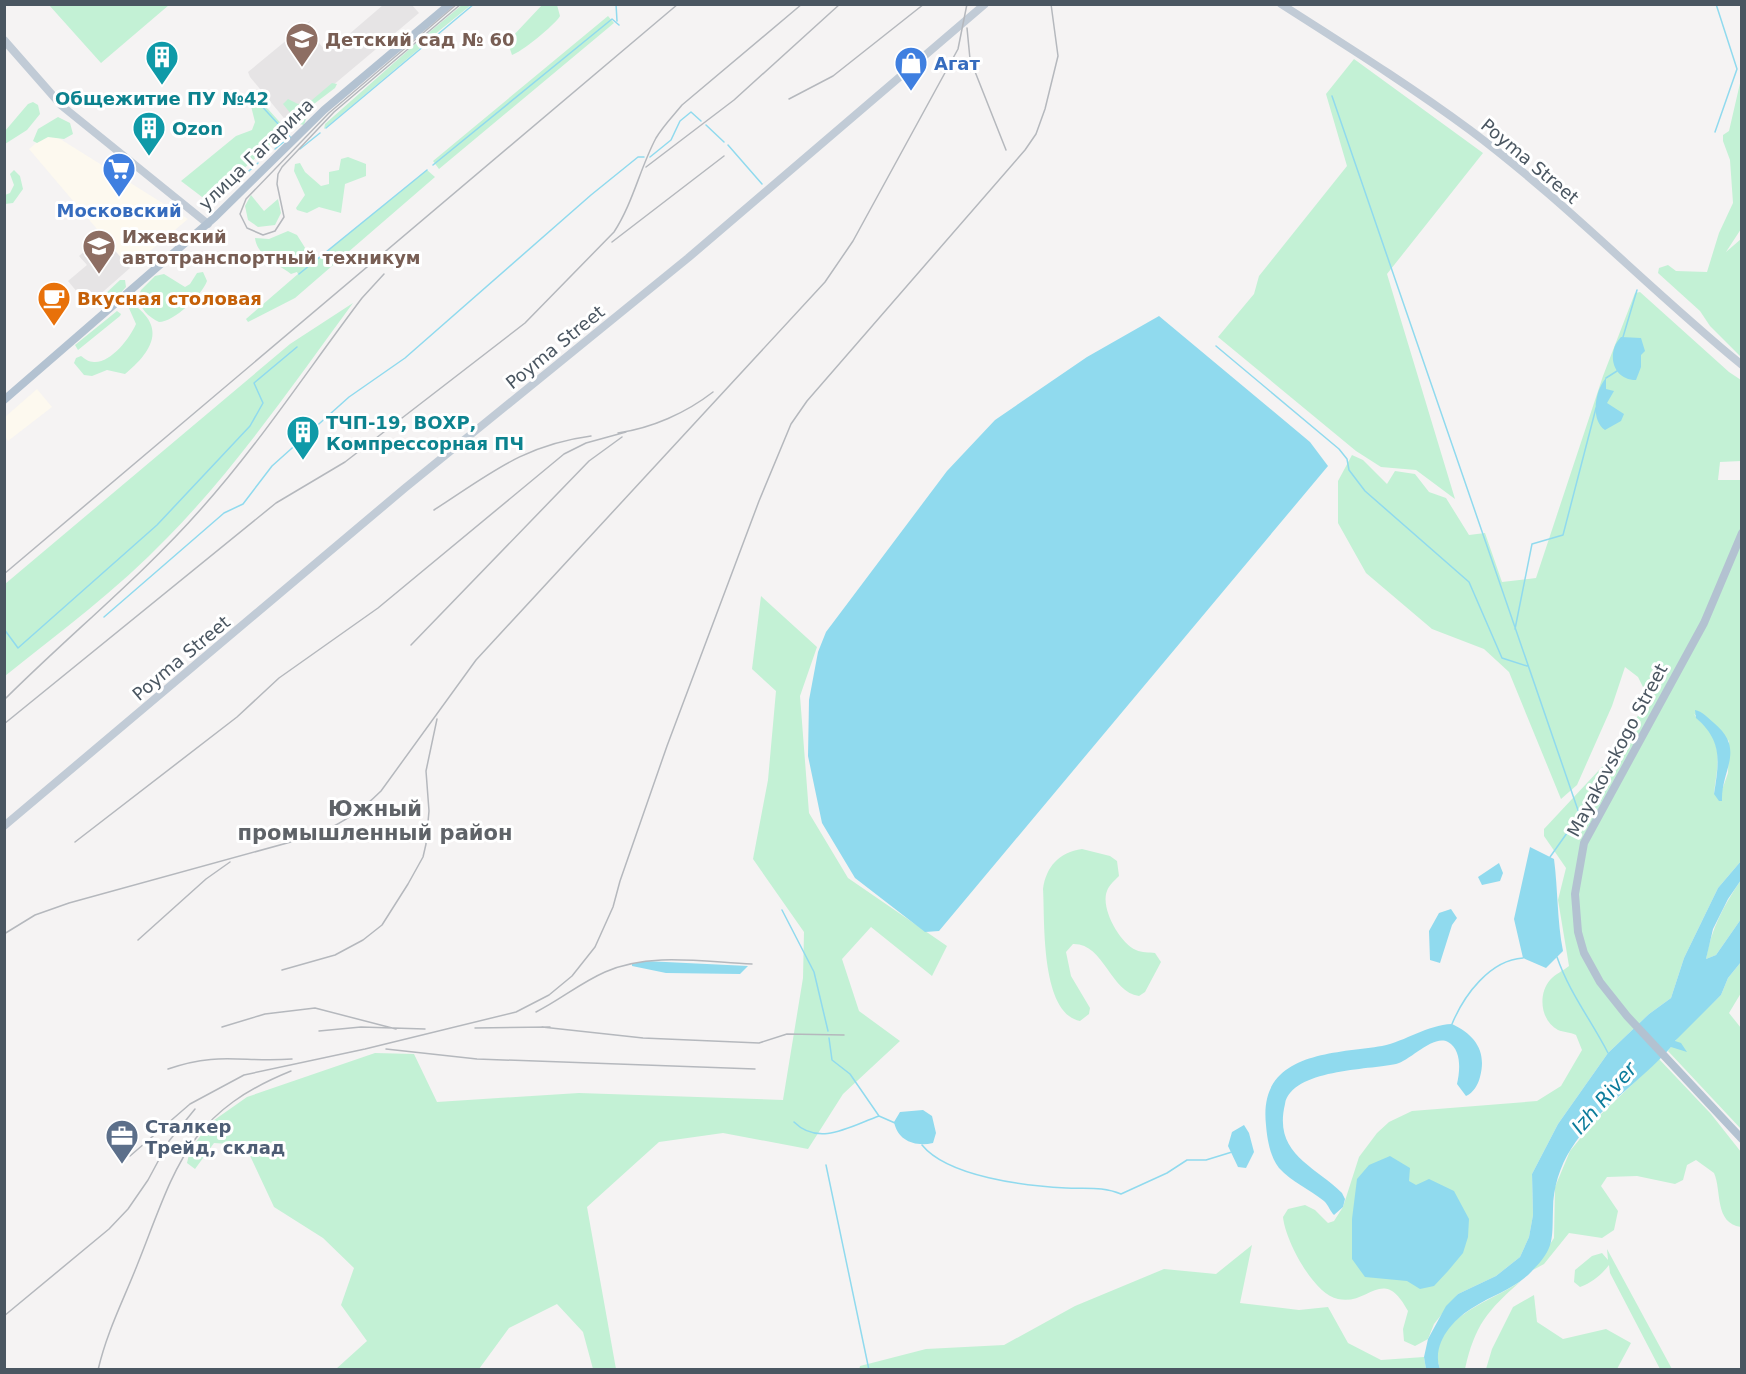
<svg xmlns="http://www.w3.org/2000/svg" width="1746" height="1374" font-family="'DejaVu Sans',sans-serif">
<style>
.commercial{fill:#fdf9ef}
.education{fill:#e6e4e5}
.green{fill:#c3f1d5;fill-rule:evenodd}
.water{fill:#90daee}
.lines{fill:none;stroke-linecap:round;stroke-linejoin:round}
.stream{stroke:#90daee;stroke-width:1.5}
.secondary{stroke:#c1cbd6;stroke-width:8}
.primary{stroke:#b3c2d1;stroke-width:8}
.tram{stroke:#b5b8bd;stroke-width:1.5}
.rail{stroke:#b5b8bd;stroke-width:1.5}
.labels{text-anchor:middle;dominant-baseline:central;stroke-width:6;stroke-linejoin:round;paint-order:stroke}
.education-label{font-size:18px;font-weight:bold;fill:#785e54;stroke:#fff;text-anchor:start}
.shop-label{font-size:18px;font-weight:bold;fill:#366cbe;stroke:#fff;text-anchor:start}
.culture-label{font-size:18px;font-weight:bold;fill:#0d838f;stroke:#fff;text-anchor:start}
.street-label{font-size:18px;fill:#4a5661;stroke:#fff}
.food-label{font-size:18px;font-weight:bold;fill:#c56008;stroke:#fff;text-anchor:start}
.service-label{font-size:18px;font-weight:bold;fill:#4e5e75;stroke:#fff;text-anchor:start}
.water-label{font-size:20px;font-style:italic;fill:#0c7c9b;stroke:#fff}
.quarter-label{font-size:21px;font-weight:bold;fill:#5f6368;stroke:#fff}
</style>
<rect width="100%" height="100%" fill="#f5f3f3"/>
<path class="commercial" d="M 49,132 L 188,219 L 130,268 L 29,149 Z
M 37,389 L 52,407 L 8,441 L 5,436 L 5,417 Z"/>
<path class="education" d="M 383,5 L 412,5 L 419,13 L 288,123 L 250,77 L 248,72 L 311,20 L 306,27 L 324,49 L 330,44 L 333,48 Z
M 102,236 L 130,268 L 88,305 L 68,281 L 87,265 L 79,256 Z"/>
<path class="green" d="M 463,4 L 471,5 L 429,39 L 426,35 Z
M 543,4 L 557,5 L 560,16 C 555,25 520,53 512,55 L 509,46 L 511,38 Z
M 49,5 L 169,5 L 101,63 Z
M 608,16 L 614,23 L 439,169 L 433,161 Z
M 422,38 L 426,43 L 324,129 L 325,124 Z
M 1354,59 L 1483,153 L 1387,274 L 1455,499 L 1416,470 L 1381,467 L 1356,451 L 1218,337 L 1254,294 L 1259,276 L 1347,166 L 1326,94 Z
M 1741,79 L 1741,229 L 1726,252 L 1741,239 L 1741,357 L 1710,326 L 1700,311 L 1658,273 L 1659,268 L 1668,265 L 1676,271 L 1707,272 L 1719,233 L 1733,203 L 1730,160 L 1723,141 L 1723,135 L 1729,131 Z
M 332,83 L 337,84 L 335,88 L 310,107 L 304,125 L 299,124 L 283,104 L 288,99 L 298,104 L 312,100 Z
M 33,102 L 38,105 L 40,114 L 27,130 L 5,144 L 5,131 L 28,104 Z
M 256,102 L 268,109 L 285,128 L 282,134 L 239,173 L 227,176 L 217,194 L 206,200 L 181,181 L 236,136 L 252,130 L 255,122 L 251,106 Z
M 58,117 L 70,123 L 73,134 L 64,139 L 48,137 L 37,143 L 33,141 L 38,129 Z
M 348,157 L 366,164 L 366,176 L 345,184 L 341,213 L 319,207 L 307,213 L 297,210 L 296,208 L 305,195 L 294,171 L 295,164 L 300,163 L 305,172 L 321,186 L 329,184 L 329,172 L 339,170 L 341,159 Z
M 14,170 L 20,176 L 23,189 L 13,203 L 5,204 L 5,195 L 10,193 L 14,185 L 10,174 Z
M 427,170 L 435,177 L 295,298 L 248,322 L 246,319 L 298,274 L 297,272 L 291,274 C 278,264 257,256 255,238 L 269,239 L 288,231 L 297,235 L 314,262 Z
M 251,195 L 264,211 L 278,199 L 281,213 L 275,225 L 258,227 L 248,220 L 245,206 Z
M 203,272 L 207,281 C 202,295 174,322 159,322 C 146,316 135,304 141,290 L 155,276 L 164,274 L 185,287 L 190,284 L 197,273 Z
M 120,280 L 125,280 L 126,287 L 117,297 L 104,304 L 103,296 Z
M 1640,292 L 1729,372 L 1741,380 L 1741,461 L 1720,462 L 1718,480 L 1741,480 L 1741,861 L 1718,888 L 1684,958 L 1671,998 L 1649,1014 L 1608,1053 L 1558,1124 L 1532,1174 L 1533,1215 L 1529,1237 L 1520,1257 L 1496,1276 L 1458,1294 L 1434,1324 L 1428,1339 L 1415,1346 L 1404,1341 L 1403,1329 L 1408,1311 C 1383,1264 1369,1306 1338,1299 C 1314,1295 1285,1240 1283,1217 L 1288,1209 L 1305,1205 L 1315,1210 L 1328,1223 L 1334,1221 L 1343,1207 L 1359,1157 L 1377,1133 L 1389,1122 L 1412,1111 L 1537,1101 L 1561,1086 L 1582,1050 L 1576,1035 C 1570,1032 1563,1032 1558,1030 C 1540,1020 1538,994 1550,980 C 1555,974 1563,971 1569,966 L 1558,900 L 1566,868 L 1544,836 L 1544,829 L 1615,753 L 1645,704 L 1646,693 L 1638,677 L 1625,667 L 1612,706 L 1577,785 L 1561,799 L 1509,672 L 1484,649 L 1432,629 L 1366,573 L 1338,523 L 1338,481 L 1352,455 L 1363,460 L 1387,484 L 1395,471 L 1415,474 L 1429,492 L 1446,498 L 1469,535 L 1485,533 L 1502,582 L 1536,578 L 1603,376 L 1635,293 ZM 1694,714 L 1729,741 L 1728,773 L 1722,790 L 1714,794 C 1716,772 1723,753 1710,732 C 1706,725 1698,721 1694,714 Z
M 353,303 C 294,383 237,467 167,538 C 118,589 60,632 5,676 L 5,584 L 290,344 Z
M 129,304 C 136,305 140,309 145,315 C 164,337 143,359 125,374 L 107,370 L 92,376 L 84,375 L 74,363 L 76,358 L 81,356 C 85,359 89,362 94,362 C 111,363 130,338 136,324 L 128,306 Z
M 117,311 L 121,314 L 120,316 L 78,350 L 75,345 Z
M 761,596 L 817,647 L 800,696 L 809,813 L 848,878 L 947,946 L 932,976 L 871,927 L 842,959 L 859,1011 L 900,1041 L 843,1094 L 808,1149 L 723,1133 L 659,1142 L 587,1207 L 616,1369 L 593,1369 L 583,1332 L 557,1304 L 509,1328 L 479,1369 L 336,1369 L 367,1341 L 341,1305 L 354,1268 L 323,1238 L 274,1207 L 245,1145 L 214,1143 L 195,1169 L 187,1163 L 190,1150 L 210,1123 L 247,1097 L 375,1053 L 414,1054 L 437,1102 L 579,1093 L 783,1100 L 803,978 L 804,932 L 753,859 L 768,780 L 776,691 L 752,669 Z
M 1082,849 L 1110,856 L 1117,861 L 1119,876 C 1115,880 1109,885 1107,891 C 1100,908 1120,943 1136,950 C 1142,953 1149,952 1155,953 L 1161,962 L 1145,992 L 1139,996 C 1110,992 1104,943 1073,944 L 1066,952 L 1071,976 L 1090,1008 L 1089,1014 L 1080,1021 C 1040,1013 1045,920 1043,889 C 1046,867 1059,852 1082,849 Z
M 1741,880 L 1741,919 L 1716,955 L 1706,959 C 1711,929 1724,905 1741,880 Z
M 1741,962 L 1741,993 L 1729,1013 L 1741,1028 L 1741,1129 L 1668,1051 L 1681,1033 L 1721,995 L 1728,978 Z
M 1659,1059 L 1711,1114 L 1741,1152 L 1741,1227 C 1714,1223 1722,1191 1714,1173 L 1696,1160 L 1687,1165 L 1683,1180 L 1675,1184 L 1637,1176 L 1607,1177 L 1601,1186 L 1618,1211 L 1614,1230 L 1602,1238 L 1569,1233 L 1544,1264 L 1533,1270 L 1554,1238 L 1555,1187 L 1570,1151 L 1597,1118 Z
M 1252,1245 L 1240,1303 L 1299,1310 L 1328,1307 L 1348,1343 L 1381,1360 L 1424,1357 L 1426,1369 L 859,1370 L 860,1366 L 926,1349 L 1004,1345 L 1075,1306 L 1164,1269 L 1216,1274 Z
M 1607,1249 L 1672,1369 L 1660,1369 L 1610,1273 L 1609,1265 C 1601,1275 1593,1282 1580,1287 L 1574,1282 L 1575,1270 L 1592,1256 L 1602,1253 L 1608,1260 Z
M 1521,1281 C 1487,1311 1475,1325 1465,1369 L 1440,1369 C 1423,1320 1492,1302 1521,1281 Z
M 1534,1295 L 1537,1322 L 1563,1339 L 1606,1329 L 1631,1343 L 1617,1369 L 1486,1369 L 1492,1349 L 1513,1307 Z"/>
<path class="water" d="M 1159,316 L 1310,442 L 1328,466 L 939,931 L 925,932 L 855,878 L 822,823 L 808,756 L 809,700 L 818,652 L 826,632 L 947,471 L 995,420 L 1087,357 Z
M 1621,337 L 1641,338 L 1645,351 L 1641,355 L 1641,367 L 1636,380 C 1612,380 1606,352 1621,337 Z
M 1606,378 L 1606,389 L 1614,391 L 1607,403 L 1624,414 L 1621,421 L 1605,430 C 1590,420 1595,390 1606,378 Z
M 1695,710 C 1702,711 1708,718 1714,723 C 1746,750 1721,769 1722,801 L 1719,801 L 1714,794 C 1719,762 1723,741 1696,718 Z
M 1530,847 L 1554,859 C 1558,890 1557,920 1563,951 L 1546,968 L 1523,958 L 1514,919 Z
M 1741,861 L 1741,880 L 1728,899 L 1713,929 L 1706,959 L 1716,955 L 1741,919 L 1741,962 L 1728,978 L 1721,995 L 1675,1041 L 1681,1043 L 1687,1052 L 1671,1047 C 1640,1083 1597,1108 1571,1149 C 1560,1166 1553,1188 1553,1209 C 1552,1239 1555,1248 1532,1271 C 1515,1289 1494,1294 1474,1307 C 1453,1319 1431,1344 1440,1369 L 1426,1369 L 1424,1357 L 1428,1339 L 1446,1306 L 1458,1294 L 1496,1276 L 1520,1257 L 1529,1237 L 1533,1215 L 1532,1174 L 1558,1124 L 1608,1053 L 1649,1014 L 1671,998 L 1684,958 L 1718,888 Z
M 1499,863 L 1503,873 L 1500,881 L 1482,885 L 1478,877 Z
M 1451,909 L 1457,918 L 1452,925 L 1440,963 L 1430,960 L 1429,931 L 1439,913 Z
M 645,961 L 748,966 L 740,974 L 666,973 L 632,966 L 632,964 Z
M 1452,1024 C 1475,1035 1487,1051 1480,1077 C 1478,1085 1473,1093 1466,1096 L 1457,1084 C 1460,1071 1462,1050 1448,1042 C 1433,1034 1410,1061 1396,1064 C 1368,1070 1292,1069 1285,1104 C 1273,1154 1314,1165 1342,1193 L 1345,1199 L 1343,1207 L 1334,1215 C 1330,1211 1329,1206 1324,1201 C 1309,1189 1292,1182 1279,1168 C 1270,1157 1267,1138 1266,1125 C 1258,1052 1332,1054 1382,1046 C 1406,1041 1427,1025 1452,1024 Z
M 923,1110 L 932,1116 L 936,1133 L 933,1143 C 915,1147 898,1141 894,1122 L 900,1112 Z
M 1244,1125 L 1249,1133 L 1254,1152 L 1246,1168 L 1238,1167 L 1228,1146 L 1232,1132 Z
M 1390,1156 L 1410,1168 L 1409,1181 L 1416,1185 L 1429,1179 L 1454,1191 L 1469,1219 L 1468,1237 L 1463,1253 L 1448,1271 L 1434,1286 L 1420,1289 L 1407,1281 L 1365,1277 L 1352,1259 L 1352,1219 L 1357,1179 L 1369,1165 Z"/>
<g class="lines">
<path class="stream" d="M 616,4 L 617,21
M 1332,96 L 1580,816 L 1573,825
M 257,101 L 291,138
M 706,125 L 724,142
M 326,128 L 474,4
M 1715,132 L 1737,69 L 1716,4
M 728,145 L 762,184
M 275,149 L 290,137
M 300,149 L 320,133
M 650,157 L 671,140 L 680,121 L 691,112 L 701,121
M 433,165 L 612,19 L 619,25
M 210,205 L 258,163
M 299,274 L 427,170
M 1623,337 L 1637,290
M 1216,346 L 1339,449 L 1347,459 L 1349,470 L 1365,491 L 1469,582 L 1502,658 L 1527,666
M 1606,378 L 1617,371
M 104,617 L 224,513 L 243,504 L 272,466 L 349,397 L 405,358 L 591,195 L 638,157 L 644,157
M 4,629 L 18,648 L 157,525 L 250,426 L 263,403 L 254,383 L 297,347
M 1515,629 L 1532,544 L 1563,535 L 1596,408
M 1550,857 L 1567,833
M 782,910 L 814,972 L 828,1031
M 1557,957 C 1569,992 1591,1020 1608,1053
M 1452,1024 C 1464,995 1490,960 1523,958
M 829,1038 L 832,1060 L 850,1074 L 879,1116
M 794,1122 C 819,1147 851,1126 879,1116 L 895,1123
M 922,1145 C 948,1177 1026,1186 1066,1188 C 1086,1189 1103,1186 1121,1194 L 1167,1173 L 1187,1160 L 1206,1160 L 1232,1152
M 826,1165 L 869,1370"/>
<path class="secondary" d="M 1281,4 C 1345,45 1409,85 1470,130 C 1566,202 1649,289 1742,365
M 4,40 L 62,106 L 208,224
M 4,826 L 405,488 L 688,258 L 985,4"/>
<path class="primary" d="M 4,400 L 215,217 L 324,110 L 450,4
M 1742,533 L 1704,623 L 1584,843 L 1575,894 L 1578,932 L 1584,953 L 1600,982 L 1627,1016 L 1742,1139"/>
<path class="tram" d="M 457,4 L 329,113 L 246,199 L 240,214 L 247,228 L 263,235 L 275,231 L 284,217 L 277,184 L 278,174 L 282,167 L 334,112 L 461,4"/>
<path class="rail" d="M 967,28 L 970,59 L 1006,150
M 789,99 L 833,76 L 924,4
M 646,167 L 734,100 L 840,4
M 612,242 L 724,156
M 618,433 C 652,428 686,413 713,392
M 434,510 C 490,474 523,445 591,436
M 4,574 L 678,4
M 411,645 L 589,461 L 622,437
M 4,700 C 69,635 141,577 201,509 C 260,443 309,368 362,298 L 384,274
M 4,724 L 276,503 L 345,462 L 525,323 L 614,232 C 633,203 640,168 656,138 C 663,126 673,116 682,105 L 802,4
M 75,842 L 237,717 L 279,678 L 378,608 L 564,454 L 586,443 L 626,432
M 4,934 L 35,915 L 69,903 L 309,837 C 338,826 359,813 381,791 L 476,660 L 825,282 L 853,241 L 958,49 L 967,4
M 138,940 L 206,879 L 230,862
M 282,970 L 335,955 L 363,940 L 382,925 L 408,884 L 423,857 L 426,844 L 429,811 L 426,771 L 437,719
M 536,1012 C 560,1000 580,983 605,972 C 650,952 703,962 752,964
M 222,1027 L 265,1014 L 315,1008 L 396,1029
M 542,1027 L 643,1038 L 759,1043 L 787,1034 L 844,1035
M 475,1028 L 550,1027
M 319,1031 L 361,1027 L 425,1029
M 386,1049 L 477,1059 L 755,1069
M 168,1069 C 219,1051 243,1063 292,1059
M 130,1156 L 190,1104 L 244,1075 L 365,1049 L 516,1012 L 549,995 L 572,976 L 595,947 L 613,907 L 620,881 L 667,746 L 759,501 L 791,424 L 807,401 L 1025,150 L 1036,134 L 1045,109 L 1058,56 L 1051,4
M 4,1316 L 109,1229 L 128,1209 L 148,1180 L 169,1141 L 195,1109
M 98,1370 C 107,1331 124,1299 138,1263 C 176,1167 187,1113 291,1071"/>
</g>
<defs>
<g id="school-pin" transform="scale(1.725)"><path d="M0 17L-7.5 6A9.5 9.5 0 1 1 7.5 6Z" fill="#8d6e63" stroke="#fff"/><path d="M0-5L7-2L0 1L-7-2ZM-4 1L0 2.5L4 1V4Q0 6-4 4Z" fill="#fff"/></g>
<g id="building-pin" transform="scale(1.725)"><path d="M0 17L-7.5 6A9.5 9.5 0 1 1 7.5 6Z" fill="#0f9aa8" stroke="#fff"/><path d="M-4-6H4V6H1V3H-1V6H-4ZM-2.5-4.3h1.7v1.8h-1.7ZM.8-4.3h1.7v1.8H.8ZM-2.5-1h1.7V.8h-1.7ZM.8-1h1.7V.8H.8Z" fill="#fff"/></g>
<g id="shop-pin" transform="scale(1.725)"><path d="M0 17L-7.5 6A9.5 9.5 0 1 1 7.5 6Z" fill="#3f7fe0" stroke="#fff"/><path d="M-5-2.5h2.3a2.7 3.5 0 0 1 5.4 0H5L5.5 6h-11ZM-1.5-2.5h3a1.5 2.3 0 0 0-3 0Z" fill="#fff"/></g>
<g id="supermarket-pin" transform="scale(1.725)"><path d="M0 17L-7.5 6A9.5 9.5 0 1 1 7.5 6Z" fill="#3f7fe0" stroke="#fff"/><path d="M-6-5.5h2.5l.6 2H6L4.5 2H-2.5L-4.4-4H-6ZM-1.5 3.2a1.3 1.3 0 1 0 .1 0ZM3 3.2a1.3 1.3 0 1 0 .1 0Z" fill="#fff"/></g>
<g id="university-pin" transform="scale(1.725)"><path d="M0 17L-7.5 6A9.5 9.5 0 1 1 7.5 6Z" fill="#8d6e63" stroke="#fff"/><path d="M0-5L7-2L0 1L-7-2ZM-4 1L0 2.5L4 1V4Q0 6-4 4Z" fill="#fff"/></g>
<g id="cafe-pin" transform="scale(1.725)"><path d="M0 17L-7.5 6A9.5 9.5 0 1 1 7.5 6Z" fill="#e8710a" stroke="#fff"/><path d="M-5.5-4.5H6V0H3Q3 3.5 0 3.5H-2.5Q-5.5 3.5-5.5 0ZM3-3.2v2h1.7v-2ZM-6 4.5H4V6H-6Z" fill="#fff"/></g>
<g id="office-pin" transform="scale(1.725)"><path d="M0 17L-7.5 6A9.5 9.5 0 1 1 7.5 6Z" fill="#5c6f8a" stroke="#fff"/><path d="M-6-3h4V-5.5h4V-3h4V5H-6ZM-1-4.5V-3h2v-1.5ZM-6 0V1H6V0Z" fill="#fff"/></g>
</defs>
<g fill-rule="evenodd">
<use href="#school-pin" x="302" y="39"/>
<use href="#building-pin" x="162" y="57"/>
<use href="#shop-pin" x="911" y="63"/>
<use href="#building-pin" x="149" y="128"/>
<use href="#supermarket-pin" x="119" y="169"/>
<use href="#university-pin" x="99" y="246"/>
<use href="#cafe-pin" x="54" y="298"/>
<use href="#building-pin" x="303" y="432"/>
<use href="#office-pin" x="122" y="1136"/>
</g>
<g class="labels">
<g class="education-label">
<text x="325" y="39">Детский сад № 60</text>
<text x="122" y="236">Ижевский<tspan x="122" dy="21">автотранспортный техникум</tspan></text>
</g>
<g class="shop-label">
<text x="934" y="63">Агат</text>
<text x="119" y="210" text-anchor="middle">Московский</text>
</g>
<g class="culture-label">
<text x="162" y="98" text-anchor="middle">Общежитие ПУ №42</text>
<text x="172" y="128">Ozon</text>
<text x="326" y="422">ТЧП-19, ВОХР,<tspan x="326" dy="21">Компрессорная ПЧ</tspan></text>
</g>
<g class="street-label">
<text transform="translate(256 154) rotate(-44)">улица Гагарина</text>
<text transform="translate(1530 161) rotate(40)">Poyma Street</text>
<text transform="translate(555 347) rotate(-39)">Poyma Street</text>
<text transform="translate(181 658) rotate(-40)">Poyma Street</text>
<text transform="translate(1617 750) rotate(-62)">Mayakovskogo Street</text>
</g>
<g class="food-label">
<text x="77" y="298">Вкусная столовая</text>
</g>
<g class="service-label">
<text x="145" y="1126">Сталкер<tspan x="145" dy="21">Трейд, склад</tspan></text>
</g>
<g class="water-label">
<text transform="translate(1604 1098) rotate(-49)">Izh River</text>
</g>
<g class="quarter-label">
<text x="375" y="809">Южный<tspan x="375" dy="24">промышленный район</tspan></text>
</g>
</g>
<rect width="1746" height="1374" fill="none" stroke="#4a5661" stroke-width="12"/>
</svg>
